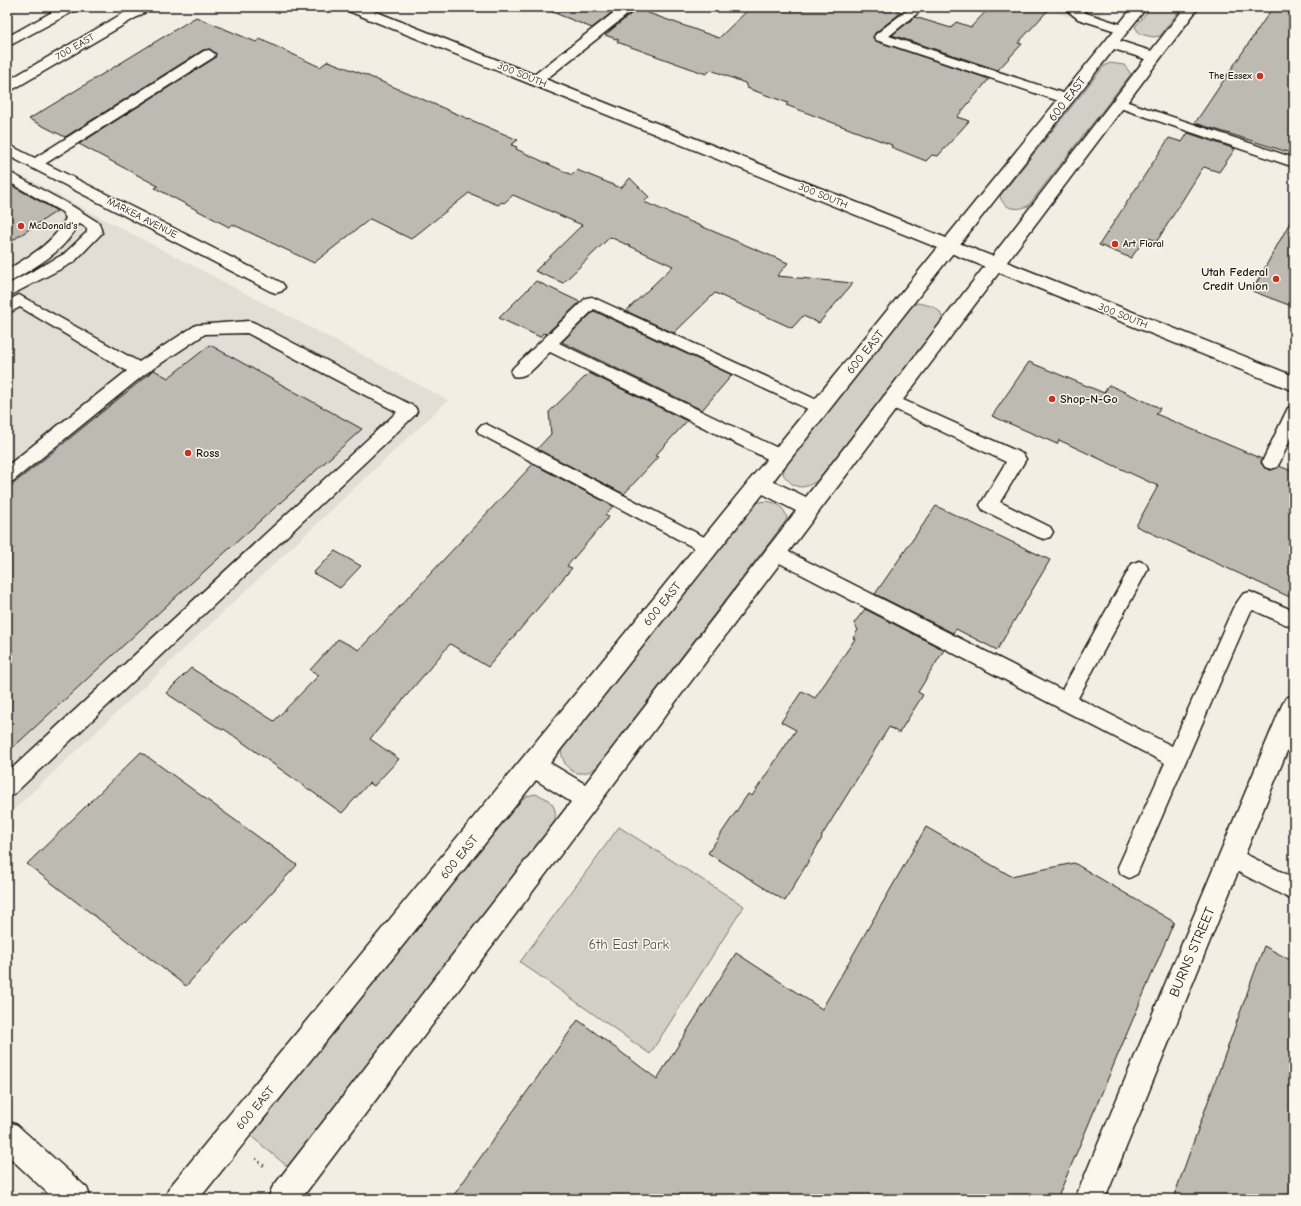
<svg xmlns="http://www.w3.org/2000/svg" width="1301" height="1206" font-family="'Comic Neue',sans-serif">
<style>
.built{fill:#e2ded5}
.green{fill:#d2cfc6;stroke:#777671}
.building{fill:#bdbab1;stroke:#1c1c1c}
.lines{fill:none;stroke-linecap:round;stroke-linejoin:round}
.lane-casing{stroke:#1c1c1c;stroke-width:3}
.street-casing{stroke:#1c1c1c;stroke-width:3}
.secondary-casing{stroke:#1c1c1c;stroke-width:3}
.primary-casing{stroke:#1c1c1c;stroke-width:3}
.path{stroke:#1c1c1c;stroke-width:3;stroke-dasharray:1 3.5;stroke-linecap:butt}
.lane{fill:#fbf7ec;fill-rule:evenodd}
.street{fill:#fbf7ec;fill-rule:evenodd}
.secondary{fill:#fbf7ec;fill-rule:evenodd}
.primary{fill:#fbf7ec;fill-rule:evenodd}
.poi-dot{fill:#c8321e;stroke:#fbf7ec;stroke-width:1.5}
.labels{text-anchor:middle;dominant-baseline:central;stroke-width:3;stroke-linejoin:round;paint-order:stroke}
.far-street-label{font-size:10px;fill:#1c1c1c;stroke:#fbf7ec}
.far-poi-label{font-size:10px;font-weight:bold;fill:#1c1c1c;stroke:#fbf7ec;text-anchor:start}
.street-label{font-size:12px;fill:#1c1c1c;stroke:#fbf7ec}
.poi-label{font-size:12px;font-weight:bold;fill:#1c1c1c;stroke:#fbf7ec;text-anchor:start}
.near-park-label{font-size:14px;fill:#53524f;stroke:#fbf7ec}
.near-street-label{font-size:14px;fill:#1c1c1c;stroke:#fbf7ec}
</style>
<rect width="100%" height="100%" fill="#f2eee4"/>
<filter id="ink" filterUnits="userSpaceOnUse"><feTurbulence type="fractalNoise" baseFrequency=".025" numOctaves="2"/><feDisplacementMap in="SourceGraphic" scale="8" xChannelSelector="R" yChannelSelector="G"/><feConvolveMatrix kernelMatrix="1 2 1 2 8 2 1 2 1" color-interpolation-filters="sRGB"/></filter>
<g filter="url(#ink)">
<path class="built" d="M 1039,7 L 1108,7 L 1094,25 Z
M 7,168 L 448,400 L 7,816 Z"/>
<path class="green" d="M 1151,7 L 1182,7 L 1160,36 L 1153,37 L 1140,34 L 1135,27 Z
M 1110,63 L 1124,65 L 1131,74 L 1028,206 C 1017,211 1003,209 1000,196 L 1104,66 Z
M 917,303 C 928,305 943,307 942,321 L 817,481 C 801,491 793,488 783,474 L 785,465 L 911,307 Z
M 766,501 C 778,503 784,507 787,518 L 785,522 L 597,767 C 578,781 562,770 561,748 L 752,507 L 759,502 Z
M 535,794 C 550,798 559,807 554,823 L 288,1167 L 251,1136 L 517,802 L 527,796 Z
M 619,827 L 744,906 L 650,1054 L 520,962 Z"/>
<path class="building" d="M 545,7 L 619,7 L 592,28 L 545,9 Z
M 751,7 L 887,7 L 902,12 L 875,33 L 873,38 L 876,41 L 989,79 L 957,117 L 969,121 L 938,156 L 932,155 L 926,161 L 891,147 L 892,145 L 786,105 L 788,103 L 747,88 L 745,83 L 711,70 L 706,74 L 617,42 L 619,40 L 605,35 L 637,9 L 719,38 Z
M 990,7 L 1051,7 L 1018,43 L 1022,44 L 998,70 L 892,35 L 915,17 L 951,28 L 956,22 L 971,27 Z
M 1273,7 L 1294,7 L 1294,154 L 1195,123 Z
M 196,17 L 256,42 L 260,39 L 320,67 L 328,61 L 368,76 L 518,140 L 511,145 L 517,147 L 516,149 L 572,175 L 577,170 L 621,188 L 630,178 L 649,197 L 644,202 L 788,263 L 777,276 L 853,283 L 819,323 L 803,316 L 792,328 L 715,293 L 674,333 L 626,311 L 673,266 L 610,237 L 563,283 L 535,271 L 582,225 L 513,195 L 504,203 L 502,202 L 498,205 L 469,193 L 411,239 L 370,219 L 314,263 L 232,224 L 229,227 L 155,188 L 158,186 L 79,144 L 215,58 L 216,54 L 210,49 L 203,50 L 65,137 L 29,119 Z
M 1188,133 L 1235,149 L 1219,172 L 1204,167 L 1202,169 L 1157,241 L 1146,237 L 1131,258 L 1099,245 L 1169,138 L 1182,142 Z
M 7,183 L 57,211 L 7,244 Z
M 1294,215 L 1294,307 L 1252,291 Z
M 536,281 L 580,302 L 546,334 L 543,333 L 540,337 L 499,318 Z
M 594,311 L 732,375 L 702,410 L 562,342 Z
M 210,345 L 362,429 L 179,594 L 7,753 L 7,489 L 154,370 L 168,378 Z
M 1029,362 L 1104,393 L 1109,385 L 1160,408 L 1156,414 L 1262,459 L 1261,463 L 1265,468 L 1271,470 L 1279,466 L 1294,472 L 1294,599 L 1136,526 L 1158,486 L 1059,440 L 1057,444 L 992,416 Z
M 589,373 L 687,421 L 655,456 L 658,457 L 624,494 L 537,449 L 551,434 L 549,412 Z
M 533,464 L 613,506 L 605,515 L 609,517 L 567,566 L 572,568 L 488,667 L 450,644 L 370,739 L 399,759 L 374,786 L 369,783 L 342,813 L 224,729 L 222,730 L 166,693 L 191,668 L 274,721 L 319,675 L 310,670 L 338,639 L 359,650 Z
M 936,506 L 1050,560 L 997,650 L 956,629 L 953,633 L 875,594 Z
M 335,551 L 361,566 L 340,588 L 313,573 Z
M 865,609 L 944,650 L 918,692 L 923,695 L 899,733 L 889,727 L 821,837 L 822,838 L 785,901 L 708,853 L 748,794 L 752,796 L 796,730 L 781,722 L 802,691 L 815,698 L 855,639 L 853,638 L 858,630 L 854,623 Z
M 141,752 L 297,865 L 186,986 L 27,864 Z
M 926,827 L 1011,876 L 1074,863 L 1174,922 L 1057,1199 L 451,1199 L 578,1020 L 657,1079 L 736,953 L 822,1009 Z
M 1264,946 L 1294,962 L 1294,1199 L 1173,1199 Z"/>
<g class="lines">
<g class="lane-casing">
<path id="lane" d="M 911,7 L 925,7 L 889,36 L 1072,96 L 1074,99 L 1072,102 L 1062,102 L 876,40 L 874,37 L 876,34 Z
M 1063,7 L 1077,7 L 1086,13 L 1126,26 L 1128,29 L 1122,33 L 1078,19 Z
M 209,50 L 215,54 L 214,57 L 40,167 L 30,167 L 28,164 L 30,161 L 204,51 Z
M 1119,99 L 1294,158 L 1294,167 L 1114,106 L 1112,103 L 1114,100 Z
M 7,171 L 72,206 L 99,223 L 102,233 L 74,262 L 7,297 L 7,285 L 64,254 L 87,232 L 87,228 L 79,223 C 65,251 38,265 12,281 L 7,282 L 7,270 C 30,256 54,243 66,218 L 62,212 L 7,181 Z
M 19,295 L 139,362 L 196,325 L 249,321 L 255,323 L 415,407 L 417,411 L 415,415 L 14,794 L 7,797 L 7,773 L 397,412 L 247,333 L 205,334 L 145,374 L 13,481 L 7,483 L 7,466 L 127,371 L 20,307 L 7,314 L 7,301 Z
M 592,297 L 826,404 L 828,408 L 826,412 L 820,414 L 814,412 L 594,309 L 559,343 L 786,452 L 789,457 L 786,462 L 780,464 L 774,462 L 550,352 C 540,361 528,380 513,376 L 511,372 L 513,368 L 586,298 Z
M 890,394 L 1023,454 L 1026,459 L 1000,502 L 1050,527 L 1053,532 L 1050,537 L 1044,539 L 1038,537 L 983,510 L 980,505 L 1006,462 L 884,404 L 882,400 L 884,396 Z
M 1294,406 L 1294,431 L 1280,462 L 1277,467 L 1271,469 L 1265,467 L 1262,462 L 1286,412 L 1288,408 Z
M 486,424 L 714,542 L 717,547 L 714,552 L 708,554 L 702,552 L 480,434 L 477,430 L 480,426 Z
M 775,545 L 1062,690 L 1132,564 L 1139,561 L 1146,564 L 1148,569 L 1078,698 L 1172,746 L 1233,608 L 1243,594 L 1250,592 L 1294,611 L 1294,628 L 1253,610 L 1250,613 L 1137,874 L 1129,878 L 1121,874 L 1118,867 L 1165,763 L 768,557 L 766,552 L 768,547 Z
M 1231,847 L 1294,878 L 1294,901 L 1223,864 L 1220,857 L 1223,850 Z"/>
</g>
<g class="street-casing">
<path id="street" d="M 621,7 L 637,7 L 540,84 L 530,84 L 527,81 L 530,78 Z
M 1133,7 L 1147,7 L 1120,41 L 1151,51 L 1185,7 L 1199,7 L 301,1199 L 268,1199 L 272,1188 L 571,802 L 536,780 L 199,1199 L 165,1199 L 169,1188 L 654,598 ZM 1114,49 L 1145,59 L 806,497 L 773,481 ZM 763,494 L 796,511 L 585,784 L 550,763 Z
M 7,144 L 282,283 L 285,287 L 282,291 L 276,293 L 270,291 L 7,155 Z
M 1294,695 L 1294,734 L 1105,1199 L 1075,1199 L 1282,705 L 1286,698 Z"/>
</g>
<g class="secondary-casing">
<path id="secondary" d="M 344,7 L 364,7 L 1294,376 L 1294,391 L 346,10 Z
M 7,1121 L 17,1125 L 87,1188 L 91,1199 L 54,1199 L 7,1155 Z"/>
</g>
<g class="primary-casing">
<path id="primary" d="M 61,7 L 78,7 L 76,10 L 7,47 L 7,37 Z
M 134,7 L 151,7 L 149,10 L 12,90 L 7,92 L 7,81 Z"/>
</g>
<path class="path" d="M 256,1159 L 264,1166"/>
<use href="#lane" class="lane"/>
<use href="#street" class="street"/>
<use href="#secondary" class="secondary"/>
<use href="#primary" class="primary"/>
</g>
</g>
<g class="poi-dot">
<circle cx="1260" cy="76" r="4"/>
<circle cx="21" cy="226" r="4"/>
<circle cx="1115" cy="244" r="4"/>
<circle cx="1276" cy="279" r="4"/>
<circle cx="1052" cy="399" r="4"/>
<circle cx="188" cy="453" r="4"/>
</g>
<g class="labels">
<g class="far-street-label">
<text transform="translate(75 47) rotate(-30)">700 EAST</text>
<text transform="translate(522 75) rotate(22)">300 SOUTH</text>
<text transform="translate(823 196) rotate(22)">300 SOUTH</text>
<text transform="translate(142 218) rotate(27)">MARKEA AVENUE</text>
<text transform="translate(1123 316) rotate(22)">300 SOUTH</text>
</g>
<g class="far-poi-label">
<text x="1252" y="76" text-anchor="end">The Essex</text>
<text x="29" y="226">McDonald's</text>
<text x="1123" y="244">Art Floral</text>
</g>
<g class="street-label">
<text transform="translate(1067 99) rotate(-52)">600 EAST</text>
<text transform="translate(865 352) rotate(-51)">600 EAST</text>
<text transform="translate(662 604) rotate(-51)">600 EAST</text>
<text transform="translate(459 857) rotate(-51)">600 EAST</text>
<text transform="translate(255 1108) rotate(-50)">600 EAST</text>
</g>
<g class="poi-label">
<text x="1268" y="272" text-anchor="end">Utah Federal<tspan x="1268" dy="14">Credit Union</tspan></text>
<text x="1060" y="399">Shop-N-Go</text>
<text x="196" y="453">Ross</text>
</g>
<g class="near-park-label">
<text x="629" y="944">6th East Park</text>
</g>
<g class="near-street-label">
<text transform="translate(1192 952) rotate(-67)">BURNS STREET</text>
</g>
</g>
<rect width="1301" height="1206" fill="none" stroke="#fbf7ec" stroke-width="24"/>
<rect x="12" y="12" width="1277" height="1182" fill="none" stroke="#1c1c1c" stroke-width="1.5" filter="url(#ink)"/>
</svg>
